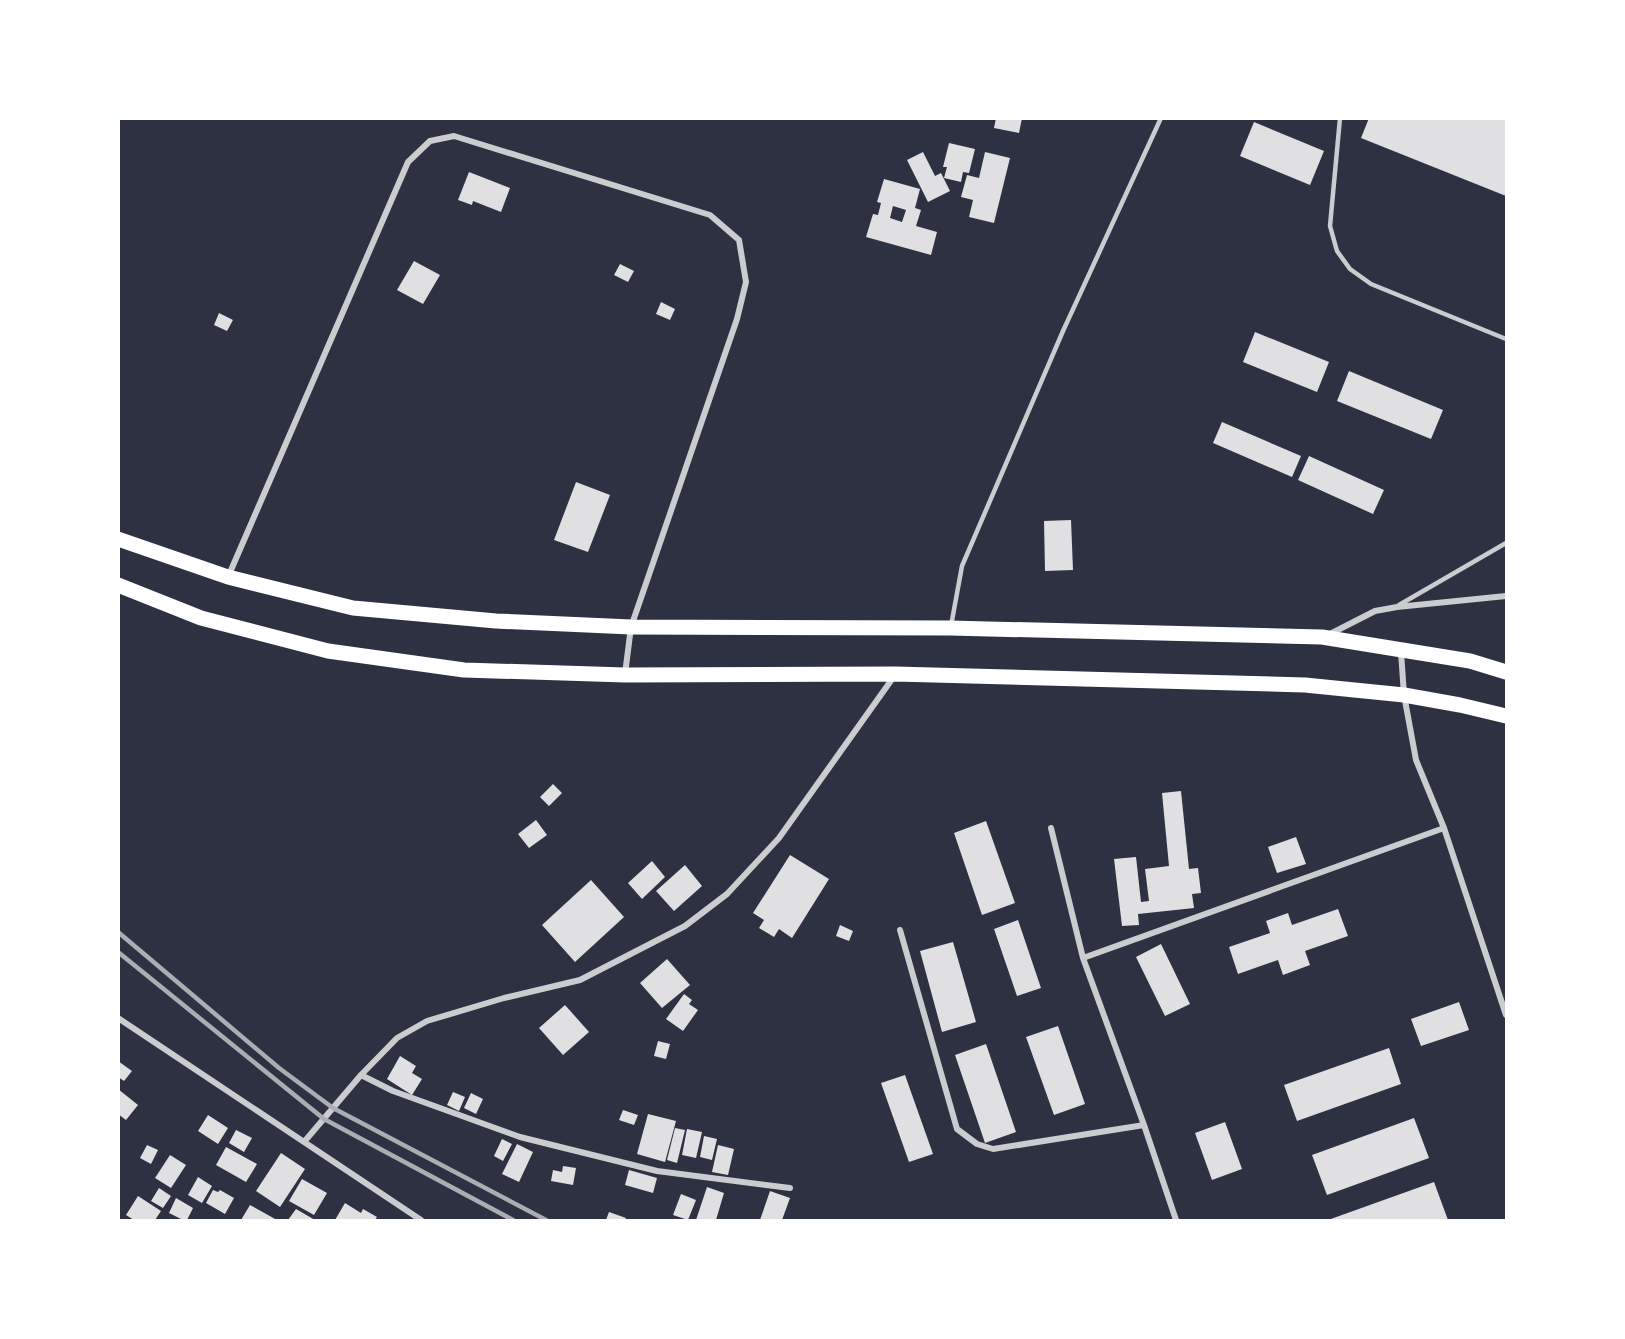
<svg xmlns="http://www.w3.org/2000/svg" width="1625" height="1339" font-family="'Golos Text',sans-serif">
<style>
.building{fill:#e0e0e3;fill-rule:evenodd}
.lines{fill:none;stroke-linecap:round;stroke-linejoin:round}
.service{stroke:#caccd0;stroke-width:4.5}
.minor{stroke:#caccd0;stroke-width:6}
.primary{stroke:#fff;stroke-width:15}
.rail{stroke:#abadb3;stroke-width:4.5}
</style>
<rect width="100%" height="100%" fill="#2d3142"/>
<path class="building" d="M 996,118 L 1022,118 L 1019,133 L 994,128 Z
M 1369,118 L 1506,118 L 1506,196 L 1361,138 Z
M 1254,122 L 1324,151 L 1310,185 L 1240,156 Z
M 949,143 L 975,149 L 969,173 L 963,172 L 961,182 L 944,178 L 947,167 L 943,167 Z
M 923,152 L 935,176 L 941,173 L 950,191 L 928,202 L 907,160 Z
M 985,152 L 1010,158 L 994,223 L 969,217 L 973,200 L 961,197 L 967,175 L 979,178 Z
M 469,172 L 510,188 L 501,212 L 473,201 L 472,205 L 458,200 Z
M 884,179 L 920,189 L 915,208 L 921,210 L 916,226 L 937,232 L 931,255 L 866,237 L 873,214 L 878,215 L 881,203 L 877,202 ZM 893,206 L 906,210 L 902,222 L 890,218 Z
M 414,261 L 440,275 L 423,304 L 397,290 Z
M 620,264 L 634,271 L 628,282 L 614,275 Z
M 661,302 L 675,309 L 670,320 L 656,314 Z
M 219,313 L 233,320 L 227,331 L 214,325 Z
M 1255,332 L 1329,362 L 1317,392 L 1243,362 Z
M 1349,371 L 1443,410 L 1431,439 L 1337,401 Z
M 1222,422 L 1301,456 L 1292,477 L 1213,443 Z
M 1309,456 L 1384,490 L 1373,514 L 1298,480 Z
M 576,482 L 610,495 L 588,552 L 554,540 Z
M 1071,520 L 1073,570 L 1045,571 L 1044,521 Z
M 553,784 L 562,793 L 549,806 L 540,797 Z
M 1181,791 L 1189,869 L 1198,868 L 1201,893 L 1192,894 L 1194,908 L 1138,914 L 1139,925 L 1122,926 L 1114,859 L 1136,857 L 1141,902 L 1149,901 L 1145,869 L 1169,866 L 1162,793 Z
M 536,820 L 547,835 L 529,848 L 518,834 Z
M 986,821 L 1015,903 L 982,915 L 954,833 Z
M 1296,837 L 1306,864 L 1277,873 L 1268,847 Z
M 790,855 L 829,879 L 792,938 L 779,929 L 774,937 L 759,928 L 764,920 L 753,913 Z
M 652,861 L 665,877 L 642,899 L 628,883 Z
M 685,865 L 702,886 L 674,911 L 656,891 Z
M 591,880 L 624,917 L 575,962 L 542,925 Z
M 1338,909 L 1348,936 L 1305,951 L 1310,965 L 1283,975 L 1278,960 L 1238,974 L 1229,947 L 1270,933 L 1266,921 L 1288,913 L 1292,925 Z
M 1018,920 L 1041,988 L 1017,996 L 994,929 Z
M 840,925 L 853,931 L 849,941 L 836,936 Z
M 953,942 L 976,1022 L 942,1032 L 920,951 Z
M 1161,944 L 1190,1004 L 1165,1016 L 1136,957 Z
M 667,959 L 690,985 L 662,1008 L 640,983 Z
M 684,994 L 692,1000 L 689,1004 L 698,1010 L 683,1031 L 666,1019 Z
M 1459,1002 L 1469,1030 L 1421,1046 L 1411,1019 Z
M 565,1005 L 589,1032 L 563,1055 L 539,1028 Z
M 1058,1026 L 1085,1104 L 1054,1115 L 1026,1037 Z
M 658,1041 L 670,1044 L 666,1059 L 654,1056 Z
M 986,1044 L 1016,1132 L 985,1143 L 955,1055 Z
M 1389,1048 L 1401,1084 L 1297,1121 L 1284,1085 Z
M 400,1056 L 416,1066 L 412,1073 L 422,1079 L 412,1095 L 387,1079 Z
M 118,1061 L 132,1071 L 124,1081 L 118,1077 Z
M 905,1075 L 933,1154 L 909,1162 L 881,1083 Z
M 118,1089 L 138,1105 L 126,1120 L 118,1114 Z
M 453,1092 L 465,1097 L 459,1111 L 447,1105 Z
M 471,1093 L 483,1099 L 476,1114 L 464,1108 Z
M 623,1110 L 638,1115 L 634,1125 L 619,1120 Z
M 648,1114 L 676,1121 L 665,1162 L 637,1154 Z
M 208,1115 L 228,1128 L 218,1144 L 198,1131 Z
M 1414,1118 L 1429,1158 L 1327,1195 L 1312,1155 Z
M 1225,1122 L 1242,1169 L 1212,1180 L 1195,1133 Z
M 675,1128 L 685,1130 L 677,1163 L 667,1160 Z
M 687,1129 L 702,1132 L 696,1158 L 682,1155 Z
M 236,1130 L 252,1138 L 244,1152 L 229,1143 Z
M 704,1136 L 717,1139 L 712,1160 L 700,1157 Z
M 502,1139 L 512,1144 L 503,1161 L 494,1156 Z
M 517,1144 L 533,1152 L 519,1182 L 502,1174 Z
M 147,1145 L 158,1150 L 151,1164 L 140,1158 Z
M 718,1145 L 734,1149 L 728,1175 L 712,1172 Z
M 226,1147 L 257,1164 L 246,1182 L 216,1165 Z
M 281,1153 L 305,1169 L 280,1207 L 256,1191 Z
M 170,1155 L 186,1165 L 171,1188 L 155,1178 Z
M 563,1166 L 576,1168 L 573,1185 L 551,1181 L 553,1170 L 562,1172 Z
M 629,1170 L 657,1178 L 653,1193 L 625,1185 Z
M 198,1177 L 212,1186 L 202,1203 L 188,1195 Z
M 302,1179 L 327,1193 L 314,1215 L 289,1201 Z
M 1434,1182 L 1448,1220 L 1328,1220 Z
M 707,1187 L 724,1193 L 716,1220 L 696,1220 Z
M 159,1188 L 171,1196 L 163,1208 L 151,1201 Z
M 213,1190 L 218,1192 L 220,1190 L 234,1198 L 225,1214 L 206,1203 Z
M 770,1191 L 790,1198 L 782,1220 L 760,1220 Z
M 681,1194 L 696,1200 L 688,1220 L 673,1215 Z
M 138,1196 L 161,1211 L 155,1220 L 134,1220 L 126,1215 Z
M 176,1198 L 193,1208 L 187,1220 L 183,1220 L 169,1213 Z
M 345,1203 L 361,1213 L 363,1209 L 377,1217 L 375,1220 L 335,1220 Z
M 250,1205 L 277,1220 L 241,1220 Z
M 296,1209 L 315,1220 L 288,1220 Z
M 609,1212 L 626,1218 L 625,1220 L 606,1220 Z"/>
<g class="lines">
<path class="service" d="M 1340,118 L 1330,226 L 1337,251 L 1350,269 L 1371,284 L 1506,339
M 1399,605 L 1506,543
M 951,626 L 962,566 L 1063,331 L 1161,118"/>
<path class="minor" d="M 228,577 L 408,162 L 430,141 L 454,136 L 710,215 L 739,240 L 746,282 L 737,319 L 631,627 L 625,674
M 1328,635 L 1375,611 L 1397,607 L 1506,596
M 1401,652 L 1404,695 L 1416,760 L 1444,828 L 1506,1015
M 1051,828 L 1083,958 L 1144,1125 L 1176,1220
M 900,930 L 957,1129 L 977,1144 L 993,1149 L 1144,1125
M 1083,958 L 1444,828
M 118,1018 L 421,1220
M 361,1075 L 393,1091 L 520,1137 L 657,1171 L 790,1188
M 304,1142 L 361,1075 L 397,1038 L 427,1021 L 504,998 L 580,980 L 685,926 L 727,894 L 779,838 L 895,675"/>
<path class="primary" d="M 118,539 L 228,577 L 353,608 L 496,621 L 631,627 L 950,628 L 1322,637 L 1470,661 L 1506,672
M 118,585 L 201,618 L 328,651 L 464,670 L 625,675 L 895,674 L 1305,685 L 1404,695 L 1460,705 L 1506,716"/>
<path class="rail" d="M 118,932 L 279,1068 L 333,1108 L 546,1220
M 118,952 L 324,1119 L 513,1220"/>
</g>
<rect width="1625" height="1339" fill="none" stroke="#ffffff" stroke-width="240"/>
</svg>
